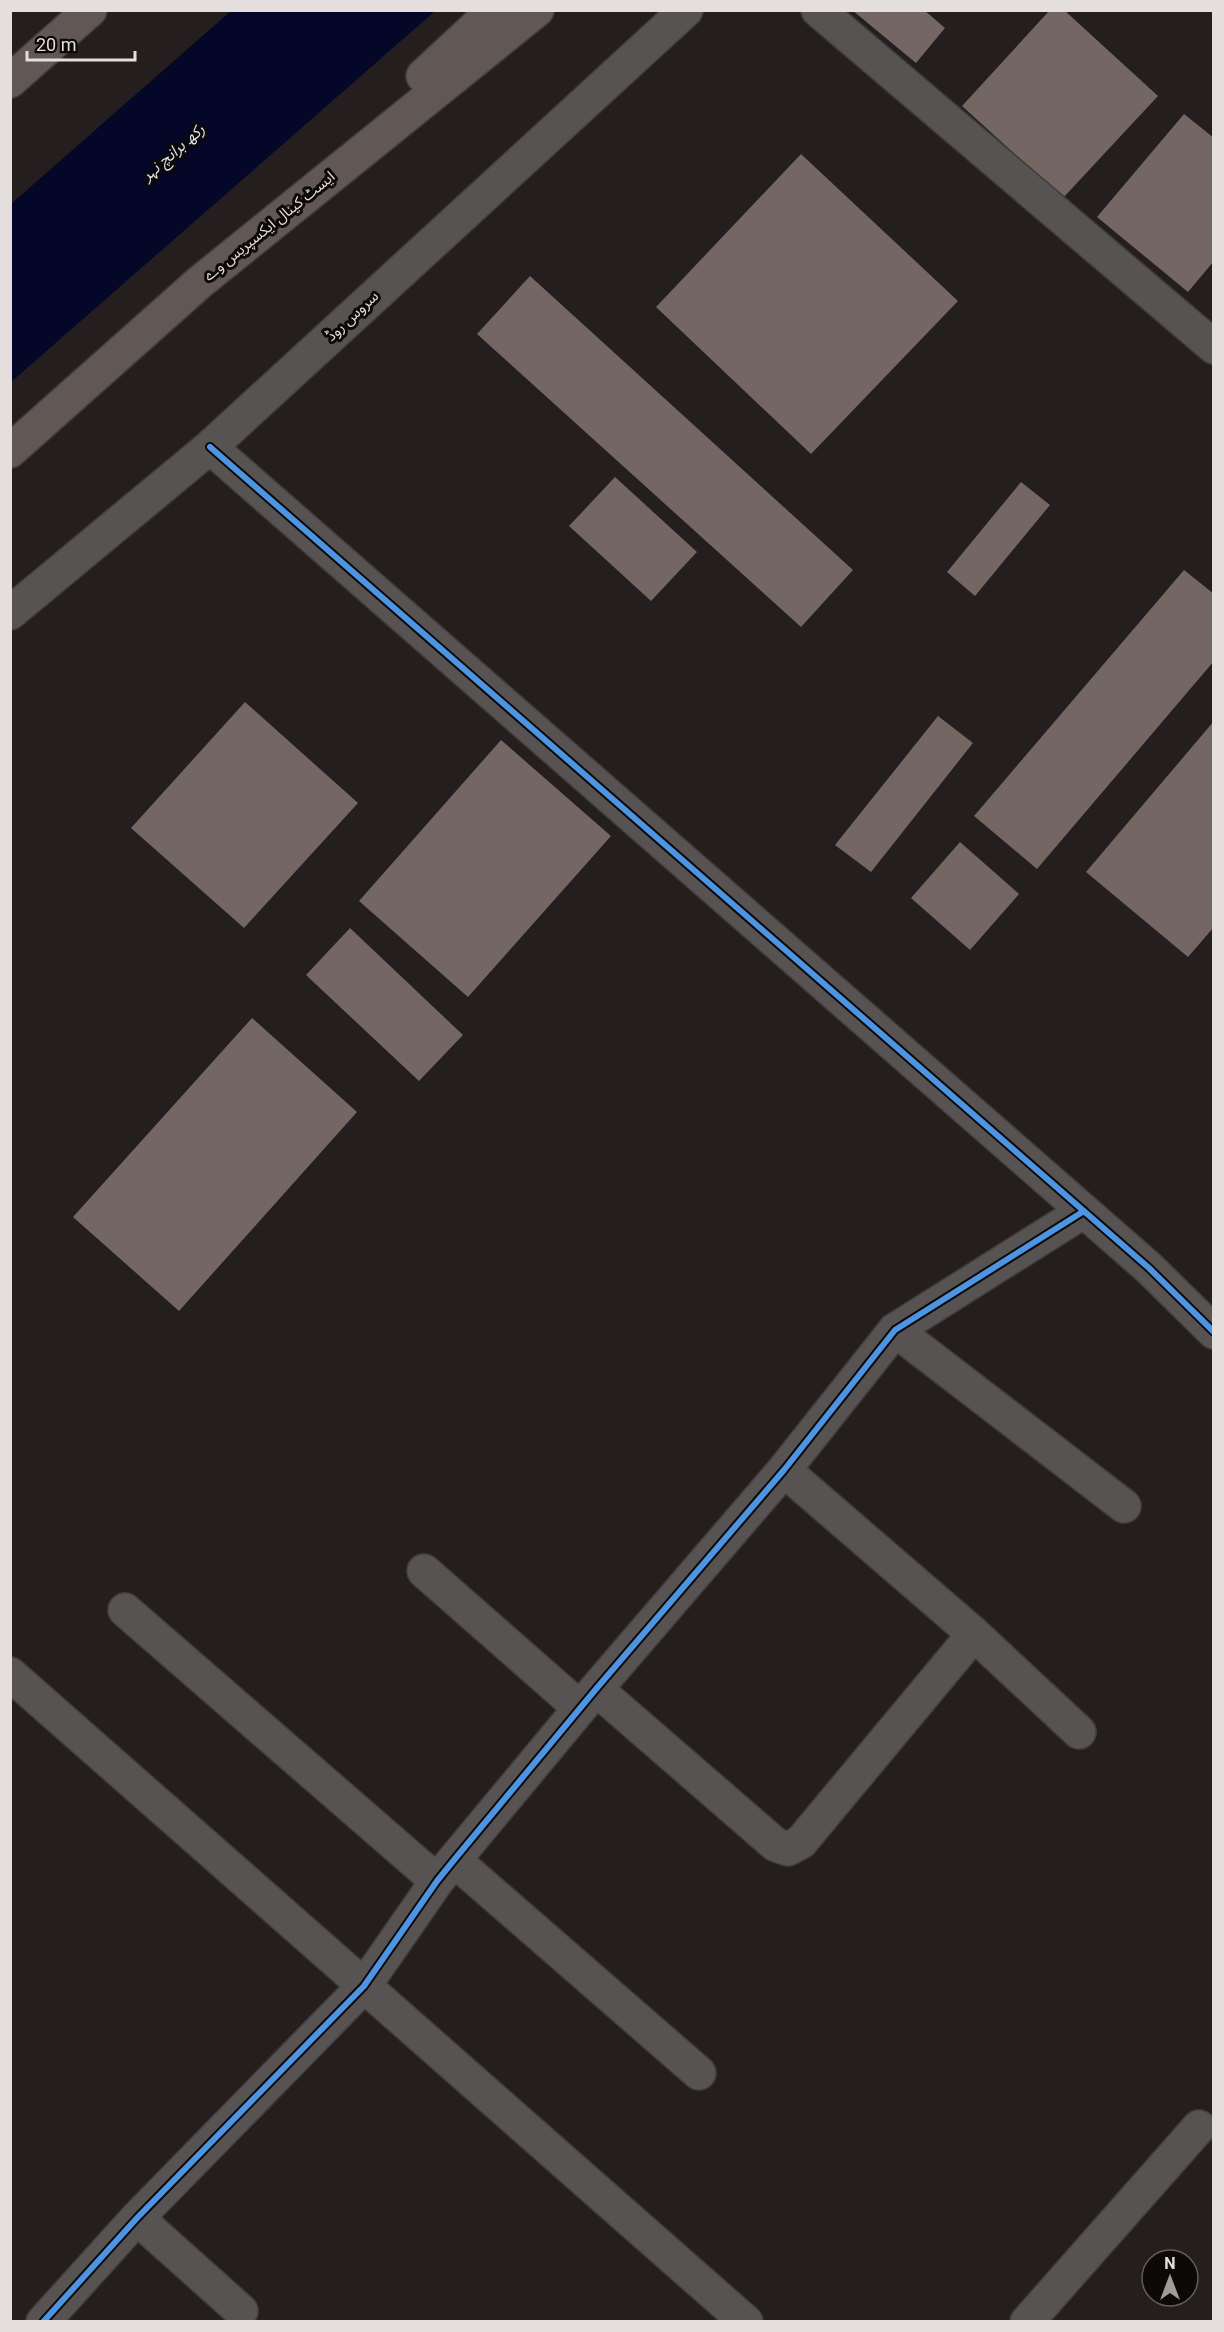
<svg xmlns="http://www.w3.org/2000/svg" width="1224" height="2332" font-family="Roboto,'Noto Sans Arabic',sans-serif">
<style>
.water{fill:#040728}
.building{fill:#746662}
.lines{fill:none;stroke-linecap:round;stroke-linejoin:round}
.minor-casing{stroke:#403c3b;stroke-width:36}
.primary-casing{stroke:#403c3b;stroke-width:36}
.minor{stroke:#585353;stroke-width:33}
.primary{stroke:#615855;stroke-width:33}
.cycleway-casing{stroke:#0c0908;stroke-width:10}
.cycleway{stroke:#4d94e3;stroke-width:6}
.labels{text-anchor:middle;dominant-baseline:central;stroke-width:6;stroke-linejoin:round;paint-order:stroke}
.street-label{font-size:15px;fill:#e4dedd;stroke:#0c0908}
.water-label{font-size:16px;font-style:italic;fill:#dde4f2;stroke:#0c0908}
</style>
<rect width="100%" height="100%" fill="#241f1e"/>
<path class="water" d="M 232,10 L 435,11 L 11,382 L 11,204 Z"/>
<path class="building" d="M 852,10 L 924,10 L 945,28 L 916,63 Z
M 1050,10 L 1064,10 L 1158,96 L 1063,198 L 962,106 Z
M 1184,114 L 1214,138 L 1214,261 L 1188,292 L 1097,217 Z
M 801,154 L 958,301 L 811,454 L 656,307 Z
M 530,276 L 853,570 L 801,627 L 477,334 Z
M 615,477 L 697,552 L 651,601 L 569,526 Z
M 1021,482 L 1050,505 L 975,596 L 947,572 Z
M 1184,570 L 1214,594 L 1214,661 L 1037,869 L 974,816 Z
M 245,702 L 358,803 L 244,928 L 131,828 Z
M 938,716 L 973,743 L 871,872 L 835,845 Z
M 1214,721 L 1214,927 L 1188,957 L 1086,872 Z
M 501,740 L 611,836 L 468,997 L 359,901 Z
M 960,842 L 1019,894 L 970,950 L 911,898 Z
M 350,928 L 463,1035 L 419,1081 L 306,975 Z
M 252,1018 L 357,1112 L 179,1311 L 73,1217 Z"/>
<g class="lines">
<g class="minor-casing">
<path id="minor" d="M 818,10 L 1214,347
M 210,447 L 1149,1268 L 1214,1332
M 10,613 L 210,447 L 686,10
M 895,1330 L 1124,1506
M 784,1470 L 974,1634 L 1079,1732
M 424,1571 L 580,1708
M 125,1610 L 437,1881
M 10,1674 L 746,2322
M 596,1689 L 776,1845 L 788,1849 L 801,1842 L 974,1634
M 454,1860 L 699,2073
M 137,2218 L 241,2311
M 43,2322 L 137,2218 L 364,1986 L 437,1881 L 454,1860 L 596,1689 L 784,1470 L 895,1330 L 1084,1211
M 1027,2322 L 1199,2127"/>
</g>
<g class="primary-casing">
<path id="primary" d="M 423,76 L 494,10
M 10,81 L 90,10
M 10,451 L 200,282 L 537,10"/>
</g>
<use href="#minor" class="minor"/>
<use href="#primary" class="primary"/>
<g class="cycleway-casing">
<path id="cycleway" d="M 210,447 L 1149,1268 L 1214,1332
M 43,2322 L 137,2218 L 364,1986 L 437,1881 L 454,1860 L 596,1689 L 784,1470 L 895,1330 L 1084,1211"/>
</g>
<use href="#cycleway" class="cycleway"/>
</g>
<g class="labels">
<g class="street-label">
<text transform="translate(269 226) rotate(-39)">ایسٹ کینال ایکسپریس وے</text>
<text transform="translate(352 316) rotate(-43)">سروس روڈ</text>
</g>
<g class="water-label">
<text transform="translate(173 152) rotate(-41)">رکھ برانچ نہر</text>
</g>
</g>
<rect width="1224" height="2332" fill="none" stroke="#e4dedd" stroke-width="24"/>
<g transform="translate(1170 2278)"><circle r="28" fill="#0c0908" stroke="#625e5d" stroke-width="1.5"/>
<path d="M0-4.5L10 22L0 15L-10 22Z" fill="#a19b9a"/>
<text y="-9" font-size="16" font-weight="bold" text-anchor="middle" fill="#e4dedd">N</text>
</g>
<path d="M27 51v9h108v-9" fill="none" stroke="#e4dedd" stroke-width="3"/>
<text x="36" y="51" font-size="18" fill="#e4dedd" stroke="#0c0908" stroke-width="4.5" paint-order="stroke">20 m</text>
</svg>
